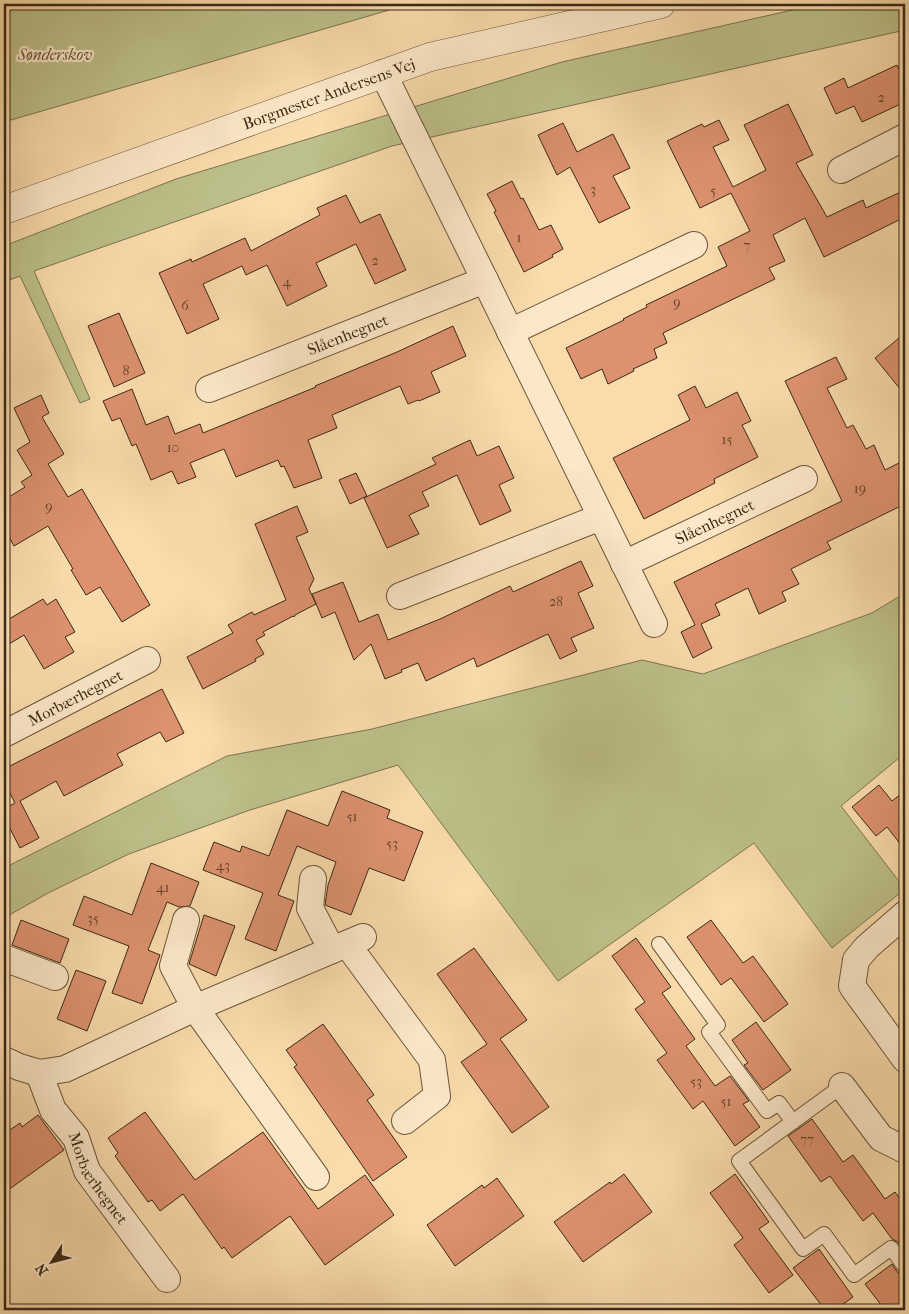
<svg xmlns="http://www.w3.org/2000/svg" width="909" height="1314" font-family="'IM FELL French Canon',serif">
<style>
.green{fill:#bdc08a;stroke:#7c744f}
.building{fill:#dd916f;stroke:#3a2914}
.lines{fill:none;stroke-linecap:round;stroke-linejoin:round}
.service-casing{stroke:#6a563a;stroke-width:16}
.minor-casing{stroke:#6a563a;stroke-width:28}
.tertiary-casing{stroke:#6a563a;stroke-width:29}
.service{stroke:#fce8c9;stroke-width:14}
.minor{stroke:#fce8c9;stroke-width:26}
.tertiary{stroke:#fce8c9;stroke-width:28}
.labels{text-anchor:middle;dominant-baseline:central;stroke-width:4.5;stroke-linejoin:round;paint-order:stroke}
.number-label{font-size:14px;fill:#63432b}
.park-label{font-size:16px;font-style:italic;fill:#5b4f32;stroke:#fce8c9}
.street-label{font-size:16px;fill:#3a2914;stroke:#fce8c9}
</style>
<rect width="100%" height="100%" fill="#fadbac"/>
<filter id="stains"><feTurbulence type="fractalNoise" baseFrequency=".004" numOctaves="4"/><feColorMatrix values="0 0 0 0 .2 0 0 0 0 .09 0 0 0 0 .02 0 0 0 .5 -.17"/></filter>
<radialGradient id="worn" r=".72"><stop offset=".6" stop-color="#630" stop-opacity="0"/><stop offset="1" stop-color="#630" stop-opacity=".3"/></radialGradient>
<path class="green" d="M 4,4 L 410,4 L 4,122 Z
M 819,4 L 900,4 L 905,21 L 905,30 L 392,146 L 34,271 L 90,399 L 80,403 L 20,276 L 4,282 L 4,246 L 176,179 L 562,62 Z
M 905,593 L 905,753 L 841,806 L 905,889 L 832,948 L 754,843 L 558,981 L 398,765 L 250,810 L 129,854 L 50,892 L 4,918 L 4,868 L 227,756 L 372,729 L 642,660 L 703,674 L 872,613 Z"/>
<path class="building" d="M 897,65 L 905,82 L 905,102 L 862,122 L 854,106 L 836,114 L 824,88 L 844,78 L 848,88 Z
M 788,104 L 813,155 L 796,163 L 827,217 L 863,200 L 866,208 L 905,190 L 905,217 L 824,257 L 805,218 L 773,235 L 785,261 L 769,268 L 775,279 L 663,333 L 667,343 L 654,349 L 657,358 L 633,369 L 634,371 L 608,384 L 602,369 L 581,379 L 566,348 L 624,320 L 623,319 L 647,307 L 646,305 L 727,266 L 718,247 L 750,231 L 731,193 L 700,208 L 667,141 L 702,124 L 704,127 L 719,120 L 729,140 L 713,147 L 733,187 L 766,170 L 744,125 Z
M 563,123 L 577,152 L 613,134 L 630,168 L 613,176 L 630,208 L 599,223 L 570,167 L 557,175 L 538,135 Z
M 512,181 L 521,199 L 523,198 L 539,230 L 551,225 L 563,249 L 552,255 L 553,257 L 524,272 L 494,212 L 496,211 L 487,194 Z
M 346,195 L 360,223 L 380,214 L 406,270 L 375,284 L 356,244 L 316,263 L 327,286 L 287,306 L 267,265 L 246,275 L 242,266 L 203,284 L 219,319 L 187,334 L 159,273 L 191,259 L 192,262 L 245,238 L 251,251 L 320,215 L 317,208 Z
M 119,313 L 145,373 L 114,387 L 88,326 Z
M 453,326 L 466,356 L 431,372 L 440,392 L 419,401 L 418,400 L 408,404 L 400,386 L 332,415 L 337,428 L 308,440 L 322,478 L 294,488 L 284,466 L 281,467 L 278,460 L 236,477 L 224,449 L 190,463 L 196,477 L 178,484 L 172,471 L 151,480 L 136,444 L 132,446 L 120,418 L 112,421 L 103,401 L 132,389 L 146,425 L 168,416 L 175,434 L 200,424 L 203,433 L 316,387 L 315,386 L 397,352 Z
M 905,333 L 905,395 L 875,358 Z
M 836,357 L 847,379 L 827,388 L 847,428 L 853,425 L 866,449 L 874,445 L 885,470 L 905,460 L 905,504 L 827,542 L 831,549 L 791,569 L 799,584 L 782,592 L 786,601 L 759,614 L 748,588 L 715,604 L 720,615 L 701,624 L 712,648 L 693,658 L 681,632 L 695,625 L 674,582 L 842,501 L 785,381 Z
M 695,386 L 706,408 L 737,392 L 751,421 L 742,425 L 758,457 L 714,479 L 715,483 L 644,519 L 613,458 L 690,420 L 678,395 Z
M 41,395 L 49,413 L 42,417 L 64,454 L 48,464 L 68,497 L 82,489 L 150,605 L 122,622 L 100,587 L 86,595 L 71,570 L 73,569 L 48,526 L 14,546 L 4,528 L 4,500 L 25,487 L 21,482 L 32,475 L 17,450 L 30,442 L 14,408 Z
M 470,440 L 477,456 L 499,446 L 514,478 L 499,485 L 511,511 L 480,525 L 457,475 L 422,492 L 429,506 L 409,515 L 419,534 L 387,548 L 364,498 L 436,464 L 432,458 Z
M 356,473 L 367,496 L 350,504 L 339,480 Z
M 297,506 L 308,532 L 296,537 L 314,579 L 309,589 L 316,604 L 295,615 L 294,617 L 293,616 L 263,632 L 265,635 L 256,640 L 264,654 L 255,659 L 256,661 L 203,689 L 187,657 L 233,633 L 228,625 L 252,612 L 254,615 L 286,600 L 255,524 Z
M 581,561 L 593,586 L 578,593 L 594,628 L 571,638 L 577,651 L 560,659 L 548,634 L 477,667 L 474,658 L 426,681 L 418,663 L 401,670 L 402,672 L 385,679 L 371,644 L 354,660 L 335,612 L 322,618 L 312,594 L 343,582 L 359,622 L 378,614 L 388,640 L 440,619 L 510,586 L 513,592 Z
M 43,599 L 47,605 L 56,599 L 75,632 L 65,637 L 74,652 L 44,669 L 24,635 L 4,647 L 4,622 Z
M 162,689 L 184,733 L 166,742 L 160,732 L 117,754 L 123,765 L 64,796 L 56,781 L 20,801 L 39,838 L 20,848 L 4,817 L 4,809 L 15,803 L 4,781 L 4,769 Z
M 879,785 L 892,801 L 905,791 L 905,850 L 887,827 L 876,836 L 852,807 Z
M 342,791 L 390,810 L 387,818 L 423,832 L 404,881 L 369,868 L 351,915 L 325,905 L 328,885 L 336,862 L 297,846 L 278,895 L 294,901 L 276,951 L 245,939 L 263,893 L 203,870 L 214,842 L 240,852 L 242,846 L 269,856 L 287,810 L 328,826 Z
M 151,863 L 199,882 L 190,906 L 179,907 L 167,902 L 148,950 L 160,955 L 142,1004 L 112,993 L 129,946 L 73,925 L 84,896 L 132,915 Z
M 204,915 L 235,926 L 216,976 L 189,964 Z
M 21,920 L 69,939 L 60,963 L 12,945 Z
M 711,920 L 743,963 L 753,956 L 788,1004 L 764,1022 L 731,978 L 721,985 L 687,937 Z
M 636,938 L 671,987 L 662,993 L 695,1039 L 686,1046 L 715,1086 L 730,1076 L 749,1101 L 743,1104 L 760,1127 L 735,1146 L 703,1101 L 693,1109 L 657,1060 L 667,1053 L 635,1009 L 645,1002 L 612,956 Z
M 474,948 L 527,1020 L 500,1039 L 549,1107 L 512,1133 L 461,1062 L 487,1044 L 437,974 Z
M 76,970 L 106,981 L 87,1031 L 57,1019 Z
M 756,1022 L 791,1070 L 763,1090 L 744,1065 L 748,1063 L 732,1040 Z
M 323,1024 L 374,1095 L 367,1100 L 407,1157 L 373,1181 L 294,1067 L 297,1065 L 286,1050 Z
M 145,1112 L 195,1180 L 263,1132 L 318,1209 L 365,1175 L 394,1215 L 325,1265 L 290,1216 L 232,1258 L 224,1247 L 222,1249 L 183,1194 L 160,1211 L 152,1200 L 148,1202 L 115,1156 L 118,1153 L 108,1138 Z
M 38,1115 L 64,1150 L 4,1193 L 4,1134 L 20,1123 L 22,1127 Z
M 812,1119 L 843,1162 L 853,1155 L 885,1199 L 895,1192 L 905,1206 L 905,1253 L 898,1242 L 892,1239 L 873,1213 L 863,1221 L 830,1176 L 821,1182 L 788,1136 Z
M 624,1174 L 652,1212 L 583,1262 L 554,1222 L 610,1182 L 611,1184 Z
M 735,1174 L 769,1222 L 759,1229 L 793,1275 L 769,1293 L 734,1245 L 743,1238 L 710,1193 Z
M 497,1178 L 524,1216 L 455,1266 L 427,1225 L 482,1185 L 484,1188 Z
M 819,1249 L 853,1297 L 835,1310 L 825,1310 L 793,1268 Z
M 892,1264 L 898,1273 L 905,1276 L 905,1310 L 885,1310 L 865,1284 Z"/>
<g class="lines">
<g class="service-casing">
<path id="service" d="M 659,944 L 718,1025 L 709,1032 L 767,1111 L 779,1103 L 793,1122
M 842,1086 L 739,1161 L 803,1249 L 824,1234 L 854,1275 L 891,1248 L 905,1267"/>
</g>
<g class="minor-casing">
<g id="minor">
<path d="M 383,73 L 654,624"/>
<path d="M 841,170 L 905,137"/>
<path d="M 510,332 L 694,245"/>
<path id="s1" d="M 209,389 L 485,280"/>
<path id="s2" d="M 624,564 L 804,479"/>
<path d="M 400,596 L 601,517"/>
<path id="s3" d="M 4,734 L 147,660"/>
<path d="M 313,879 L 310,908 L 332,950"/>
<path d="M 905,914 L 867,947 L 856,960 L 852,986 L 905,1059"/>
<path d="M 186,920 L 173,966 L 195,1008 L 316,1177"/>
<path d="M 347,944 L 432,1060 L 437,1096 L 405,1121"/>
<path d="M 4,958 L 55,977"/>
<path d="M 4,1060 L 19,1067 L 39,1073 L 65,1069 L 195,1008 L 363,937"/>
<path id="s4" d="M 39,1073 L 53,1110 L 76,1138 L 87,1171 L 167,1279"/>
<path d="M 842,1086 L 881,1138 L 905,1150"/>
</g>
</g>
<g class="tertiary-casing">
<g id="tertiary">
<path id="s5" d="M 4,210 L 430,57 L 661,4"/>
</g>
</g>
<use href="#service" class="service"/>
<use href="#minor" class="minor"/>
<use href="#tertiary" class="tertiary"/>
</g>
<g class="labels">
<g class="number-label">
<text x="881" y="97">2</text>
<text x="593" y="189">3</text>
<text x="713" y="190">5</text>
<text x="519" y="237">1</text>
<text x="747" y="245">7</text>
<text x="375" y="260">2</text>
<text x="287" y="281">4</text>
<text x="677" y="302">9</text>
<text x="185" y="305">6</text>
<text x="126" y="370">8</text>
<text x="727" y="439">15</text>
<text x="173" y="447">10</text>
<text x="860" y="488">19</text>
<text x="49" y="506">9</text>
<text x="556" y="601">28</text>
<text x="352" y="816">51</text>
<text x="392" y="843">53</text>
<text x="223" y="865">43</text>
<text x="163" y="887">41</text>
<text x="93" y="918">35</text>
<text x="696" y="1081">53</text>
<text x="726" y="1101">51</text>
<text x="807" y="1139">77</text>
</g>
<g class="park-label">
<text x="55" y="54">Sønderskov</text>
</g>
<g class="street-label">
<text stroke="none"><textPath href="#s5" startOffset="345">Borgmester Andersens Vej</textPath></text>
<text stroke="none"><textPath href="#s1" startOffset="149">Slåenhegnet</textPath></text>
<text stroke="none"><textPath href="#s2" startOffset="100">Slåenhegnet</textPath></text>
<text stroke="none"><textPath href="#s3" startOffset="80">Morbærhegnet</textPath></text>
<text stroke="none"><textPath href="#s4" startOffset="122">Morbærhegnet</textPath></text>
</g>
</g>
<rect width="909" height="1314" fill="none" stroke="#fadbac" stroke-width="20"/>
<rect x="5" y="5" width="899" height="1304" fill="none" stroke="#3a2914" stroke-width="2.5"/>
<rect x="10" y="10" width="889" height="1294" fill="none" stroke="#3a2914"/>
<g transform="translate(52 1262) rotate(234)" stroke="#fce8c9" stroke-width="4" paint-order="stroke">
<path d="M0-4L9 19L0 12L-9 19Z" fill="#3a2914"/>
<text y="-8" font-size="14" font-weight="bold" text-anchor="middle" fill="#3a2914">N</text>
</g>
<rect width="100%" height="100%" filter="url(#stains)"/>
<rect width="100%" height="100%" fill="url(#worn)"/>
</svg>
